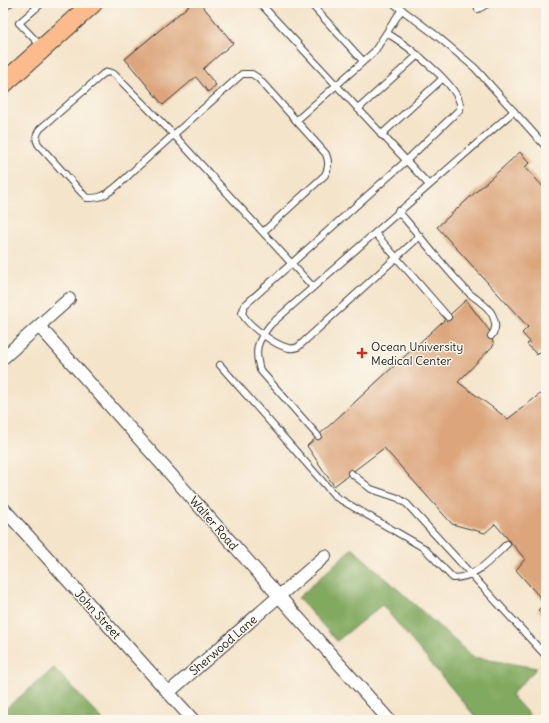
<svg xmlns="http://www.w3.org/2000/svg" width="549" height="723" font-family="Delius,sans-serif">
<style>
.forest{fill:#81a95f;stroke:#4e623e}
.building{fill:#dca57b}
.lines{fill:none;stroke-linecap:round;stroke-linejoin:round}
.lane-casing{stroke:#3c3a36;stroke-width:8}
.street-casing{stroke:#3c3a36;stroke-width:14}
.primary-casing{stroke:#3c3a36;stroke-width:21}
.lane{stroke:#fff;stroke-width:6}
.street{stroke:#fff;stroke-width:12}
.primary{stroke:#fbbb8c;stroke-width:19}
.poi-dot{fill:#c8321e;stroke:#fbf7ec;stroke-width:1.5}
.labels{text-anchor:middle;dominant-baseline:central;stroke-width:3;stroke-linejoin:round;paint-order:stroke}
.poi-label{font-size:12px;fill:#1c1c1c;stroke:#fbf7ec;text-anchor:start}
.street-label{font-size:12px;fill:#1c1c1c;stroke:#fbf7ec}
</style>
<rect width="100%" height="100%" fill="#fbf7ec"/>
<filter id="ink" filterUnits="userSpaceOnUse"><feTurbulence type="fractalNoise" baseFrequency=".025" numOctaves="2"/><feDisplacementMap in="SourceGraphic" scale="8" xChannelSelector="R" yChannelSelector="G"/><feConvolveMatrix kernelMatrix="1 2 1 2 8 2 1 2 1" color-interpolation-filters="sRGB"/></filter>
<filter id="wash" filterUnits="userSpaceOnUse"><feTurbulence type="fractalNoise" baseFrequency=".012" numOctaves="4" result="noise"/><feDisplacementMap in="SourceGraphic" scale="16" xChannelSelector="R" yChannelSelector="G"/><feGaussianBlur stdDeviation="0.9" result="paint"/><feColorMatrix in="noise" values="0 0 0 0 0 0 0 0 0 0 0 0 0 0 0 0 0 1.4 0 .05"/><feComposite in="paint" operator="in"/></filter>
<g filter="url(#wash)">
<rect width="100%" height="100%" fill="#f4e4ca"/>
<path class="forest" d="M 352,548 L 473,657 L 537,668 L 511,695 L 534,720 L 478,720 L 382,605 L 337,641 L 298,598 Z
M 54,668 L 103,720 L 3,720 L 3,711 Z"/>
<g id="blocks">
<path class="building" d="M 3,3 L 16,3 L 3,13 Z
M 192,3 L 200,3 L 233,43 L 203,69 L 216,85 L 208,92 L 196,77 L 163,105 L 125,59 Z
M 520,152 L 530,163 L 525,167 L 546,190 L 546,346 L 537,355 L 527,344 L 530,342 L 522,333 L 528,327 L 437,227 Z
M 466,300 L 489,330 L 494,345 L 458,382 L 508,419 L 540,394 L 546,397 L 546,617 L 538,610 L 545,603 L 516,570 L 525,559 L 495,524 L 485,533 L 452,524 L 384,448 L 334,486 L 307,446 Z"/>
</g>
</g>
<g filter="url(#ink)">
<use href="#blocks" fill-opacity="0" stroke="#3c3a36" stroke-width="1"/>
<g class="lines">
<g class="lane-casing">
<path id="lane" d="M 260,3 L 429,185
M 310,3 L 363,61
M 393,3 L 437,36 L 475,68 L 546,147
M 478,9 L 489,3
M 387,33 C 405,44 464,88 460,109 L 406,161 L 245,305 L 242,313 C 247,325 276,346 289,348 C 292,349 295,348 298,347 L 420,236
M 41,46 L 19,23 L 42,3
M 358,109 L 418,55
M 297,120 L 374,52 L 402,9
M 381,135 L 442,79
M 398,211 C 422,238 444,268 469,293 C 477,300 487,305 492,314 C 496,323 497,329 491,336
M 263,232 L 325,175 C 329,167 329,162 326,154 L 258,78 L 252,74 L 242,74 C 209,104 175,133 142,163 C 131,172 115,191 102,196 C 98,198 92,198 87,198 L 82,193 L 38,144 C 35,138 36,135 40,129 L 103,74 L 108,72 L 114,74 L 174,135 L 313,287
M 375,233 L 448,317
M 220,365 L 336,497 L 424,548 L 453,578 C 476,578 491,559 507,544
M 318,436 L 260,370 C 254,349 257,342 270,325 L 514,111
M 351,473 L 371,489 L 398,498 L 407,504 L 546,656"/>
</g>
<g class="street-casing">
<path id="street" d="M 39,326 L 389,720
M 3,358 L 69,299
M 3,508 L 193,720
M 168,693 L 325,556"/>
</g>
<g class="primary-casing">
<path id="primary" d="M 3,84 L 93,3"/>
</g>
<use href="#lane" class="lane"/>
<use href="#street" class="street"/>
<use href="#primary" class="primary"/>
</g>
</g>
<path class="poi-dot" d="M360 347h4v4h4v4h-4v4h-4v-4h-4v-4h4z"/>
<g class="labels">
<g class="poi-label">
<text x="371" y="346">Ocean University<tspan x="371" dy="14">Medical Center</tspan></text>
</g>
<g class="street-label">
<text transform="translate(214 523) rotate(49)">Walter Road</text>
<text transform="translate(98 614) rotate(48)">John Street</text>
<text transform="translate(223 645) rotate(-41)">Sherwood Lane</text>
</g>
</g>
<rect width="549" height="723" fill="none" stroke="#fbf7ec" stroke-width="16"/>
</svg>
